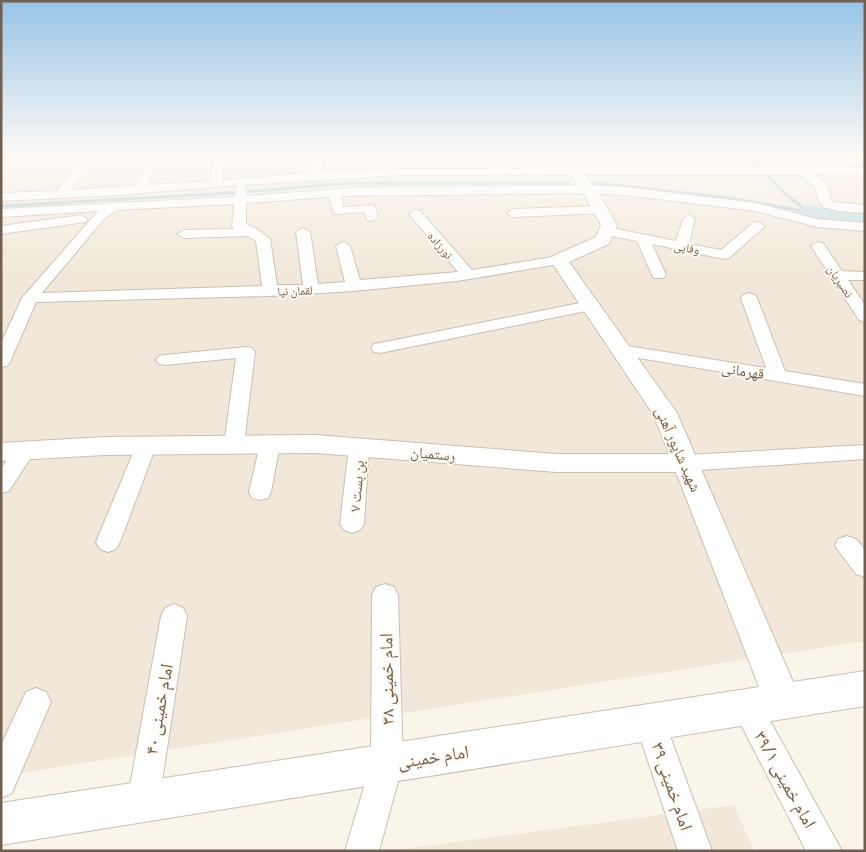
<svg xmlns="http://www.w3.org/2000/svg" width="866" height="852" font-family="Commissioner,'Noto Naskh Arabic',sans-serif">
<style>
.residential{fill:#f1e8d9}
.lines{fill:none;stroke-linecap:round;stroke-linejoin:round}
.stream{stroke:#a8c8d2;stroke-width:3}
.river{fill:#c0dae2;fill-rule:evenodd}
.minor-casing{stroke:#cbbeb1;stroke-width:2}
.tertiary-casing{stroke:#cbbeb1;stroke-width:2}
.minor{fill:#fff;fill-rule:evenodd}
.tertiary{fill:#fff;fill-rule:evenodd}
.labels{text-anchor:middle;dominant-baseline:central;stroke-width:4;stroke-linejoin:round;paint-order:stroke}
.far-street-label{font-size:12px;fill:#725f50;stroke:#fdf9f0}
.street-label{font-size:15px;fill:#725f50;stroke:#fdf9f0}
.near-street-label{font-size:18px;fill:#725f50;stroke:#fdf9f0}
</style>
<rect width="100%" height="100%" fill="#faf5ea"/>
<path class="residential" d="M 1,155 L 865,155 L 865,641 L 1,776 Z
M 734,805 L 754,851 L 389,851 Z"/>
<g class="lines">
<path class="stream" d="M 747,155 L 783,192 L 807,211
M 595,183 L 729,198 L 809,212
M 1,206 L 230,193 L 351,183 L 568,183"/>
<path class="river" d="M 809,205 L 840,212 L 865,212 L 865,226 L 840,226 L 801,217 L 798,212 L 801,207 Z"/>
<g class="minor-casing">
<path id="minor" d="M 85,155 L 96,155 L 70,190 L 134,186 L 151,155 L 161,155 L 147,185 L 210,181 L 216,155 L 226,155 L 222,180 L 310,173 L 313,155 L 323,155 L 321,172 L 402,169 L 572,168 L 591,155 L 603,155 L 586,168 L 865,168 L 865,174 L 815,174 L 828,187 L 832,202 L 865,205 L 865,213 L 838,211 L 823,207 L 817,196 L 816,188 L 801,175 L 402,175 L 243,185 L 247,188 L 247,196 L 364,187 L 588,185 L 624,187 L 756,203 L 817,219 L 865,223 L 865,231 L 817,227 L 755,211 L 624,195 L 588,193 L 341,196 L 343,207 L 374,205 L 378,217 L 372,221 L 367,220 L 365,212 L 334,214 L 329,197 L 246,203 L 246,224 L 257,229 L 270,239 L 277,285 L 303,285 L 296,232 L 303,228 L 310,232 L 318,284 L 345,282 L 336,246 L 343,242 L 350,246 L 360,280 L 458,272 L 409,214 L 415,210 L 420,211 L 472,270 L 559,256 L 564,257 L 566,260 L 564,263 L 559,264 L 457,281 L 354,291 L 270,296 L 36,302 L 10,362 L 7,366 L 1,367 L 1,343 L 22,298 L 98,211 L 1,217 L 1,209 L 234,197 L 237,185 L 119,195 L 1,201 L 1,193 L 57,191 ZM 234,204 L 232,226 L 234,229 L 184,230 L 177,234 L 184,238 L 248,236 L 256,241 L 262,286 L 42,293 L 103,220 L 117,210 Z
M 817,155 L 842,155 L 865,159 L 865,165 L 822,158 Z
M 601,206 L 605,207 L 607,210 L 605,213 L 513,217 L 507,213 L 513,209 Z
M 81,215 L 87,219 L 86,222 L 1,234 L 1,226 Z
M 689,215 L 695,219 L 689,244 L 721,250 L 753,223 L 758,222 L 765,226 L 729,258 L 724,259 L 652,244 L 666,275 L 664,278 L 654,278 L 652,275 L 637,241 L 602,234 L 600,231 L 607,227 L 676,241 L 683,219 Z
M 818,242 L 823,243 L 842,271 L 865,272 L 865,280 L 848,280 L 865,305 L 865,322 L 859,320 L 811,246 Z
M 749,293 L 755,295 L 757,298 L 785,371 L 865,384 L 865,396 L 621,355 L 615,354 L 612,350 L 615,346 L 621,345 L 766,368 L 741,298 L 743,295 Z
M 590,301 L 596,303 L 598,306 L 596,309 L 380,353 L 374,352 L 371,348 L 374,344 L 380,343 Z
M 246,347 L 252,348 L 255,352 L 244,444 L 241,449 L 234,451 L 227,449 L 224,444 L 236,358 L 165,365 L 159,364 L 156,360 L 159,356 L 165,355 Z
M 270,437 L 277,439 L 280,444 L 271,492 L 268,498 L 260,500 L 252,498 L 249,492 L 260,444 L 263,439 Z
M 146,439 L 153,441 L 156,446 L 120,542 L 116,549 L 108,552 L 100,549 L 96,542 L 136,446 L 139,441 Z
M 359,440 L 366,442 L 369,447 L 364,524 L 360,530 L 352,533 L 344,530 L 340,524 L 349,447 L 352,442 Z
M 25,444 L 32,446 L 35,451 L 9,491 L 1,493 L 1,468 L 18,446 Z
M 865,445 L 865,459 L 686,471 L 678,468 L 675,463 L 678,458 L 686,455 Z
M 847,536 L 856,539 L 865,550 L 865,577 L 856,574 L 835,546 L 838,539 Z
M 385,584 L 394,587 L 398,595 L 403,763 L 379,851 L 345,851 L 371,763 L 372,595 L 376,587 Z
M 174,604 L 183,608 L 187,616 L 159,802 L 155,814 L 143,818 L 131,814 L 127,802 L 161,616 L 165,608 Z
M 36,688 L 46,692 L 51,702 L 12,793 L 1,798 L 1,745 L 26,692 Z
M 747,692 L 757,697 L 842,851 L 806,851 L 732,707 L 737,697 Z
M 650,707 L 661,711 L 712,851 L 678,851 L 635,722 L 639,711 Z"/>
</g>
<g class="tertiary-casing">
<path id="tertiary" d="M 546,155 C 551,155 558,154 562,155 C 583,162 606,206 617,225 L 609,244 L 569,262 L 677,413 L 793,682 L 865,671 L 865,706 L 1,845 L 1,803 L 759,687 L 676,472 L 557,472 L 316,453 L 104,455 L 1,461 L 1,443 L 104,437 L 316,435 L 557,454 L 669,454 L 653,414 L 550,260 L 553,256 L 596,237 L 601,225 L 586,198 L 570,174 Z"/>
</g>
<use href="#minor" class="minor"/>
<use href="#tertiary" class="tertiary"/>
</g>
<linearGradient id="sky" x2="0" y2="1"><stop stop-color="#98c3e6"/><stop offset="0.57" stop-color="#fdfaf6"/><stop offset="1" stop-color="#fdfaf6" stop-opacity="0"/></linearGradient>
<rect width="866" height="274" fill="url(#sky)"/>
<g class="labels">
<g class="far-street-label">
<text transform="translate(441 245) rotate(49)">نورزاده</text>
<text transform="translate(687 247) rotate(11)">وفایی</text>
<text transform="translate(841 281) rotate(56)">نصیریان</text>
<text transform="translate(295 290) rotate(-2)">لقمان نیا</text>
</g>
<g class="street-label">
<text transform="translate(743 370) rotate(9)">قهرمانی</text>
<text transform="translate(679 449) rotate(66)">شهید شاپور آهنی</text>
<text transform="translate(433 453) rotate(5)">رستمیان</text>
<text transform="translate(356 486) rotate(-85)">بن بست ۷</text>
</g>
<g class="near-street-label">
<text transform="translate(386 679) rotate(-91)">امام خمینی ۳۸</text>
<text transform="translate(158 709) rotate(-80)">امام خمینی ۴۰</text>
<text transform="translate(433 756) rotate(-9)">امام خمینی</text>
<text transform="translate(786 779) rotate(61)">امام خمینی ۳۹/۱</text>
<text transform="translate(673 786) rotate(71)">امام خمینی ۳۹</text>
</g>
</g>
<rect width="866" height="852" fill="none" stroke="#725f50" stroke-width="5"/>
</svg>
